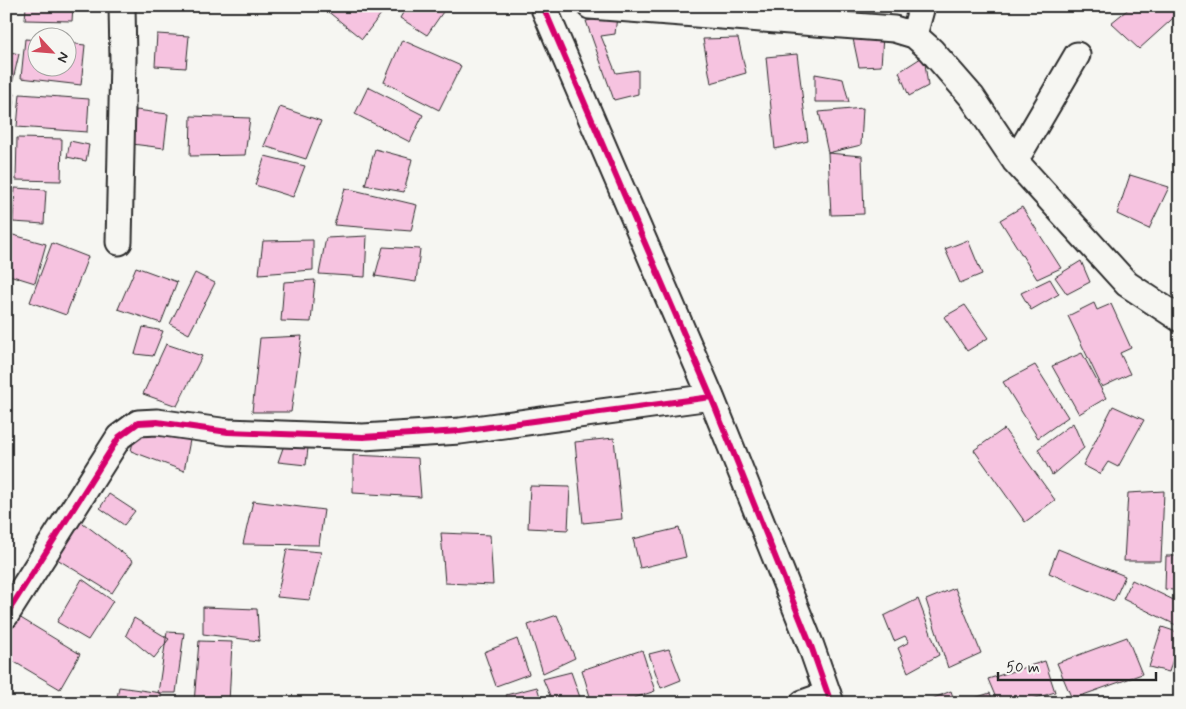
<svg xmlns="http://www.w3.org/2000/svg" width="1186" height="709" font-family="Mynerve,sans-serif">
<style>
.building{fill:#f6c3e0;stroke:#2b2b2b}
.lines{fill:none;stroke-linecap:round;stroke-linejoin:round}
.street-casing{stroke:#2b2b2b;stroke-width:29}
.street{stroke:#f6f6f2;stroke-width:25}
.cycleway-casing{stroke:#f6f6f2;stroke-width:9}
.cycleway{stroke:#d6006c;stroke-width:6}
</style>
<rect width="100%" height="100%" fill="#f6f6f2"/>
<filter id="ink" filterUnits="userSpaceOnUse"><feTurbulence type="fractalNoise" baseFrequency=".02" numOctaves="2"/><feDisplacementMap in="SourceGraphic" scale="10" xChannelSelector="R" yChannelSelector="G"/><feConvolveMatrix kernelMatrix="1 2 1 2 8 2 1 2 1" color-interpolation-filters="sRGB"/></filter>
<g filter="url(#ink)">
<path class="building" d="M 26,6 L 73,6 L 72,21 L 25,20 Z
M 321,6 L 379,6 L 384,10 L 362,39 Z
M 407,6 L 447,6 L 427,35 L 400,18 Z
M 1132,6 L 1180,6 L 1180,12 L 1139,49 L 1111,23 Z
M 617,16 L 615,34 L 601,36 L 616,73 L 638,70 L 638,94 L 614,100 L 586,21 Z
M 157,34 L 189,36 L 186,68 L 155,66 Z
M 852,34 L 883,36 L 881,66 L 859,67 Z
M 738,38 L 746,73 L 711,83 L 703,39 Z
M 25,39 L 38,40 L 38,68 L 68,68 L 68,43 L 85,45 L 81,85 L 21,78 Z
M 402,40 L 461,66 L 439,110 L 384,82 Z
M 6,51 L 19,54 L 12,84 L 6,82 Z
M 797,54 L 808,141 L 775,149 L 766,57 Z
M 924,56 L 928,86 L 909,96 L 899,72 Z
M 815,74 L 843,79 L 849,102 L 815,102 Z
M 368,87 L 423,115 L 410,142 L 355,114 Z
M 6,92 L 15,94 L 11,116 L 6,115 Z
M 20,94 L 89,99 L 87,132 L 17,127 Z
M 280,107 L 321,121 L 306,159 L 264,146 Z
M 863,108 L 861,145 L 828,153 L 819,112 Z
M 136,110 L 168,114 L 164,148 L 132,144 Z
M 191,116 L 250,118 L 245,155 L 190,156 Z
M 6,122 L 12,123 L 7,147 L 6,147 Z
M 17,138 L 62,139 L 61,181 L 16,180 Z
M 70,141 L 89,145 L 86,161 L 67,157 Z
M 375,149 L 412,159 L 404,192 L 365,185 Z
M 828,153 L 862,156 L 864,214 L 831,215 Z
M 6,154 L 11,155 L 7,175 L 6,175 Z
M 265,156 L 305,166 L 293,197 L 255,185 Z
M 1130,175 L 1169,187 L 1149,229 L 1117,214 Z
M 15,188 L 46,190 L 44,224 L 13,222 Z
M 345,188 L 417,205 L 411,231 L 334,225 Z
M 1022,207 L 1061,268 L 1037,279 L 1000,220 Z
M 6,233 L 46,244 L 35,283 L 6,274 Z
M 367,236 L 365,277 L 319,274 L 326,238 Z
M 313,240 L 313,270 L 259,274 L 263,241 Z
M 968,240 L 982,274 L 960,283 L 945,249 Z
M 52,243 L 88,257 L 66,315 L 30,302 Z
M 383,247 L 420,249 L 416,282 L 375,276 Z
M 1081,261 L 1090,282 L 1067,294 L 1055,277 Z
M 136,267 L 177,282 L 161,323 L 118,309 Z
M 195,273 L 215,283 L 189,334 L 170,324 Z
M 1050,279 L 1059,294 L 1031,310 L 1021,293 Z
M 315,280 L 311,322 L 281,321 L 284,282 Z
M 1094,303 L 1097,310 L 1111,304 L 1131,348 L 1120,353 L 1130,374 L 1102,387 L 1068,316 Z
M 965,305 L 988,338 L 967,351 L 944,317 Z
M 143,327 L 163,331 L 153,356 L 135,354 Z
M 302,336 L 291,412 L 252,412 L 260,338 Z
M 166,344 L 202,356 L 177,406 L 143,394 Z
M 1082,353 L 1106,398 L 1079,414 L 1052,366 Z
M 1035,365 L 1068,417 L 1038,438 L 1003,382 Z
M 1113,406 L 1144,420 L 1118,467 L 1108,462 L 1100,474 L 1083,465 Z
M 1073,423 L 1084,448 L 1052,475 L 1038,449 Z
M 1004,429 L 1055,500 L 1025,522 L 974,450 Z
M 135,432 L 190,440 L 184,471 L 131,451 Z
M 614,438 L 622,519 L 583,523 L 575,442 Z
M 284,445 L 308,448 L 306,465 L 278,462 Z
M 353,455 L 418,458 L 421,497 L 353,493 Z
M 530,486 L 570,487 L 568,530 L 528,528 Z
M 1164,491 L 1161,561 L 1124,561 L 1128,493 Z
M 109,494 L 135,511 L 124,525 L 100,508 Z
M 253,501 L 324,510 L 319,545 L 243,544 Z
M 75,517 L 133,561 L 112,593 L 57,559 Z
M 679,528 L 686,557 L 640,568 L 633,539 Z
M 441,533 L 490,535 L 493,585 L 445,583 Z
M 287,549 L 321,552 L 310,600 L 277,597 Z
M 1058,549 L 1125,576 L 1114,601 L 1049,573 Z
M 1166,556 L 1180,556 L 1180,591 L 1165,589 Z
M 82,579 L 113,601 L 88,640 L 57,622 Z
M 1132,580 L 1180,603 L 1180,627 L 1123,599 Z
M 955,588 L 981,653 L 948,668 L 926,600 Z
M 918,599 L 939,655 L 908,672 L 898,648 L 909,642 L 905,636 L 894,641 L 884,616 Z
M 203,607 L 257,609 L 259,641 L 203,634 Z
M 557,615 L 575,658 L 543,673 L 528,625 Z
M 19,617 L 80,654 L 60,689 L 6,657 L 6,638 Z
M 134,618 L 169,639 L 154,658 L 126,635 Z
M 1162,627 L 1180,633 L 1180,636 L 1169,672 L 1149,667 Z
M 167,632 L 184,633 L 176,693 L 158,693 Z
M 1127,637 L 1142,674 L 1072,699 L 1057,663 Z
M 517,639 L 529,674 L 496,686 L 484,652 Z
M 199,641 L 232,642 L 229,703 L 194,703 Z
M 669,649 L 681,680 L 661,688 L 649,654 Z
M 642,650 L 655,691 L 620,703 L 592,703 L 582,670 Z
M 1045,661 L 1055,692 L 1021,703 L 998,703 L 988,679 Z
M 571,672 L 582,703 L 553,703 L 543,679 Z
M 119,687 L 161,693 L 161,703 L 116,703 Z
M 537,687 L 542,703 L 509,703 L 506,695 Z
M 951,691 L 955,703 L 922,703 Z
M 990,693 L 994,703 L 966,703 L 965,701 Z"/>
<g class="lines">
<g class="street-casing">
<path id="street" d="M 543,6 L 711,397 L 811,646 L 831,703
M 590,6 L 894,29 L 914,35 L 931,50 L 972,97 L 1015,161 L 1127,284 L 1180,319
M 914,35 L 922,6
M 1015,161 L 1077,55
M 119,242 L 123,59 L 122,6
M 6,615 L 119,437 L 138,423 L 157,422 L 228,432 L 363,437 L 460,431 L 711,397
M 803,703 L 828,694"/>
</g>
<use href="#street" class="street"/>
<g class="cycleway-casing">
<path id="cycleway" d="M 543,6 L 711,397 L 811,646 L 831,703
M 6,615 L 119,437 L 138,423 L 157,422 L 228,432 L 363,437 L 460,431 L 711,397"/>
</g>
<use href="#cycleway" class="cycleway"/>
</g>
</g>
<rect width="1186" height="709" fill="none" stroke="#f6f6f2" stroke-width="25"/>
<rect x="12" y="12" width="1161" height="684" fill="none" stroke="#2b2b2b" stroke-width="2" filter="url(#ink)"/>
<g transform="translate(52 52) rotate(116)"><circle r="24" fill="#f6f6f2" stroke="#a5a5a2"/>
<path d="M0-4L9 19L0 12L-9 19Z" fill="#d1495b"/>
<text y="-8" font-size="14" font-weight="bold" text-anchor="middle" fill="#2b2b2b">N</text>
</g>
<path d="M998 672v8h158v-8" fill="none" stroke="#2b2b2b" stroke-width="2.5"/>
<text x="1006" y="672" font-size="15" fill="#2b2b2b" stroke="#f6f6f2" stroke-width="4" paint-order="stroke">50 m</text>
</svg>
